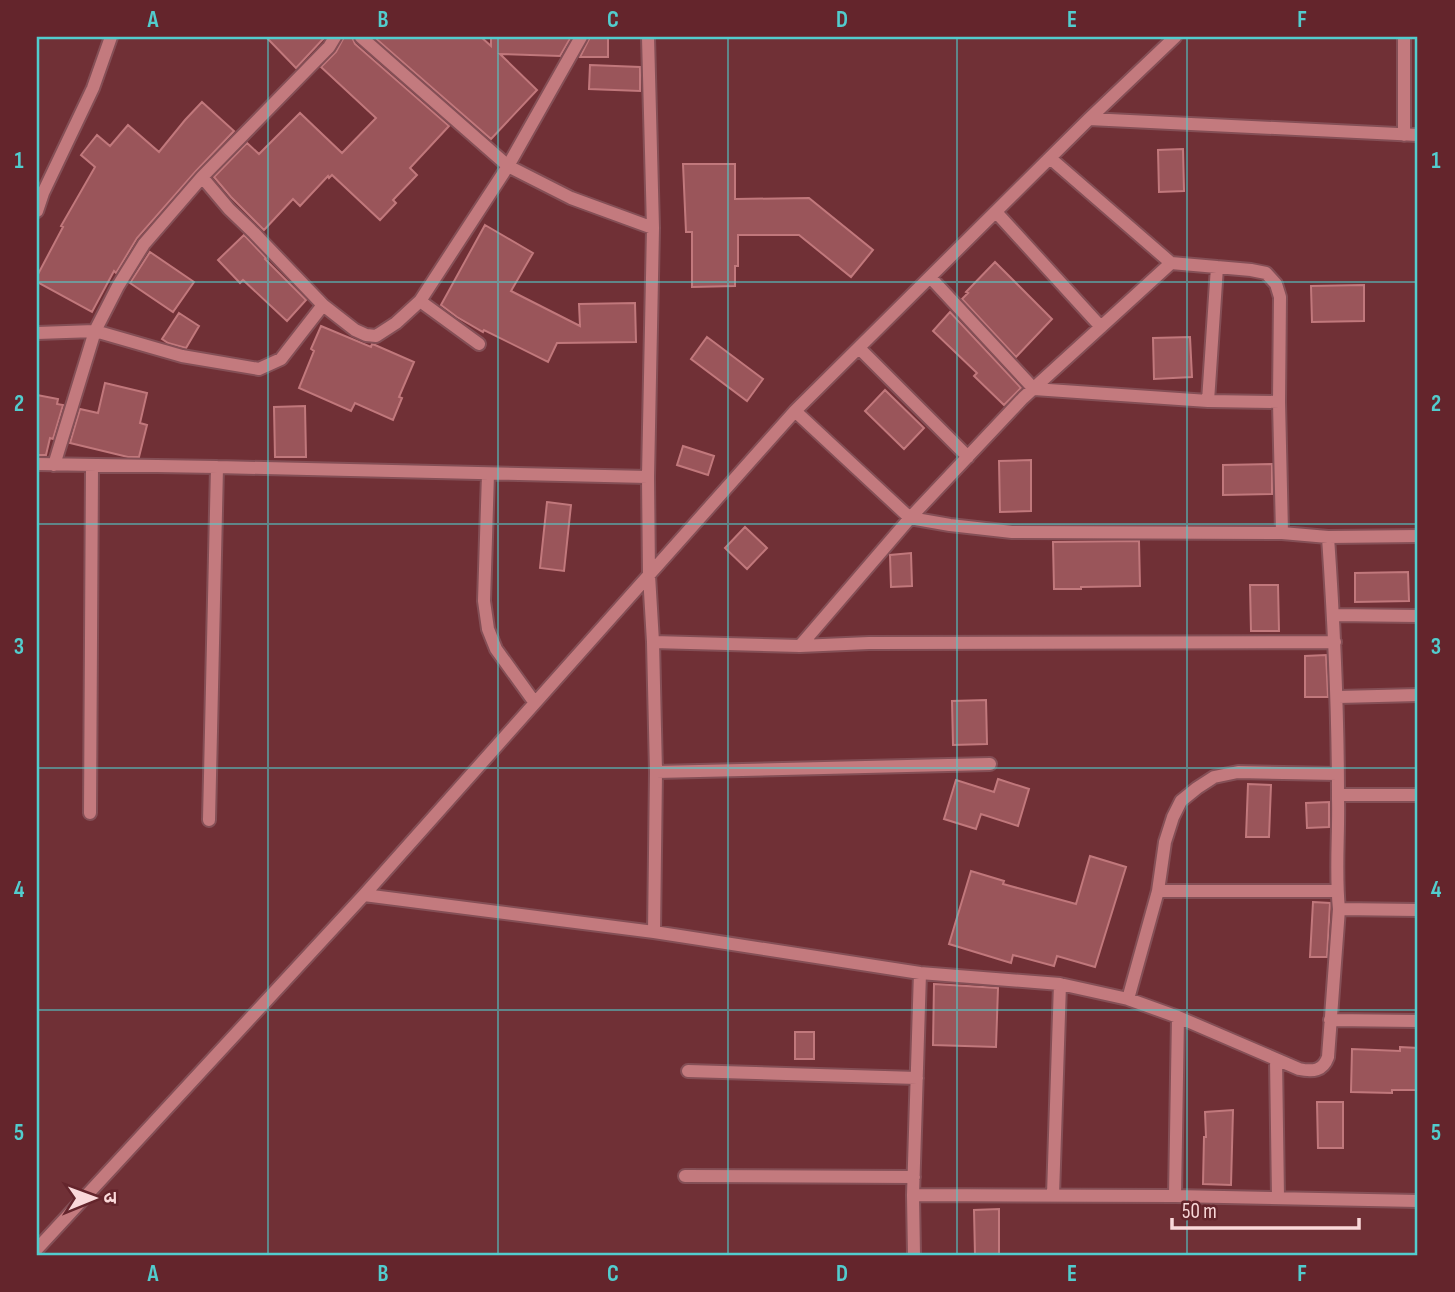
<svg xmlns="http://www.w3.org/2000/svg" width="1455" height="1292" font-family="'Sofia Sans Condensed','Noto Sans Devanagari',sans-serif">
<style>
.building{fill:#9a555a;stroke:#c1787c;stroke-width:2}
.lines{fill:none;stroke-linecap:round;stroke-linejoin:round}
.minor-casing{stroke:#844f56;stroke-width:16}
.minor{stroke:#c37a7e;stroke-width:12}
.grid{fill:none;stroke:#52cdce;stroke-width:2;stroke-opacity:0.55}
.neatline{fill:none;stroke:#52cdce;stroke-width:2.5}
.grid-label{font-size:23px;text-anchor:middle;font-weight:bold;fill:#52cdce}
</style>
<rect width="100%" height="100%" fill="#703036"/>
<path class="building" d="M 266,37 L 325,37 L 296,68 Z
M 344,37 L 352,37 L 355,44 L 449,126 L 410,168 L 417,175 L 393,200 L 396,203 L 380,220 L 332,175 L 329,178 L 328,176 L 300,206 L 293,199 L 264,230 L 231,197 L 214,177 L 247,143 L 259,154 L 300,113 L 342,153 L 376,118 L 321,67 L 336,52 Z
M 374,37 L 481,37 L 491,46 L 491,37 L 571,37 L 560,56 L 500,54 L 537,90 L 491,139 Z
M 590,37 L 608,37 L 608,57 L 580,57 Z
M 590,65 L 640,67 L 640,91 L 589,89 Z
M 202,102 L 234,131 L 196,171 L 137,238 L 116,273 L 114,271 L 92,312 L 37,282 L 37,276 L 63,227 L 61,226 L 95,167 L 81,155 L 97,135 L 110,146 L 128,125 L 159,152 L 185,120 Z
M 1183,149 L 1184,191 L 1159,192 L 1158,150 Z
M 683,164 L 735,164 L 735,199 L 809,198 L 873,250 L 851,277 L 799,235 L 738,235 L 738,266 L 735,266 L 735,286 L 692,287 L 692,232 L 686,232 Z
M 485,225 L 533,253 L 511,291 L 580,326 L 579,304 L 635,303 L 636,342 L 557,343 L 548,362 L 484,330 L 483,332 L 457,317 L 441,305 Z
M 244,235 L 266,258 L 265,259 L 306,300 L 287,321 L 243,280 L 240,283 L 218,260 Z
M 150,252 L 194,282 L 173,312 L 130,283 Z
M 995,262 L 1052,319 L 1016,357 L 962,299 L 968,293 L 966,292 Z
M 1364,285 L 1364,321 L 1312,322 L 1311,286 Z
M 950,312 L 1021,388 L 1004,405 L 974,376 L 977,373 L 933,331 Z
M 179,313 L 199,326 L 186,348 L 168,343 L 162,339 Z
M 321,326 L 371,347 L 372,344 L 375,345 L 414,362 L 399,397 L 402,398 L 393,420 L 355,403 L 351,411 L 299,388 L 314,351 L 311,349 Z
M 707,337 L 763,379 L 747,401 L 691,359 Z
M 1190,337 L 1192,377 L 1154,379 L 1153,338 Z
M 105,383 L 147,393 L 140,423 L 147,425 L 139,457 L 128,457 L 70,443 L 80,409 L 98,413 Z
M 885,390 L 924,428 L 904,449 L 865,411 Z
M 37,395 L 58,399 L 57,404 L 63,405 L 53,439 L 50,438 L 46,455 L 37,455 Z
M 305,406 L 306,457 L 275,457 L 274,407 Z
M 683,446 L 714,456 L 708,475 L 677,465 Z
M 1031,460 L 1031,511 L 1000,512 L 999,461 Z
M 1272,464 L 1272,494 L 1223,495 L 1223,465 Z
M 547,502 L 571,505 L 564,571 L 540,568 Z
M 745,527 L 767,548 L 747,569 L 725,548 Z
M 1139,541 L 1140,586 L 1081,587 L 1081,589 L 1054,589 L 1053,542 Z
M 911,553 L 912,586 L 891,587 L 890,555 Z
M 1408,572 L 1409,601 L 1355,602 L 1355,573 Z
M 1250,585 L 1278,585 L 1279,631 L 1251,631 Z
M 1326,655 L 1328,697 L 1305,697 L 1305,656 Z
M 986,700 L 987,744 L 953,745 L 952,701 Z
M 998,779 L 1029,789 L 1018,826 L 981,814 L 976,829 L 944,819 L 956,780 L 994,792 Z
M 1248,784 L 1271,785 L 1269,837 L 1246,837 Z
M 1329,802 L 1329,827 L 1307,828 L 1306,803 Z
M 1090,856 L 1126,867 L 1095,967 L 1057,956 L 1054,966 L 1013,955 L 1011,963 L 949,944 L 971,871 L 1004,881 L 1003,884 L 1076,904 Z
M 1313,902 L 1330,903 L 1327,957 L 1310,957 Z
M 934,984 L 998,988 L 996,1047 L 933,1045 Z
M 795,1032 L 814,1032 L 814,1059 L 795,1059 Z
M 1400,1047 L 1418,1048 L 1418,1090 L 1392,1090 L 1392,1093 L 1351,1092 L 1352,1049 L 1400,1051 Z
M 1317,1102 L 1343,1102 L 1343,1148 L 1318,1148 Z
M 1233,1110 L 1231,1185 L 1203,1184 L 1204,1137 L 1206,1137 L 1205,1112 Z
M 999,1209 L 999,1255 L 975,1255 L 974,1210 Z"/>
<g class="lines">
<g class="minor-casing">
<path id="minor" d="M 361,37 L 508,166 L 581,37
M 648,37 L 653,228 L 648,477 L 649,575 L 653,642 L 656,772 L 654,932
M 1089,119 L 1418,135
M 1404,135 L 1404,37
M 1050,158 L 1171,263 L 1251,270 L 1266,273 L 1276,284 L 1280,297 L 1279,402 L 1282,533
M 202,177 L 229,209 L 254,233 L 323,305 L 355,330 L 366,335 L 376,336 L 396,323 L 420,301 L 508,166 L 571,198 L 653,228
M 37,211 L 43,193 L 93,88 L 111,37
M 996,212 L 1101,327
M 930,277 L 1034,389 L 1208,401 L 1279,402
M 420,301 L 479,344
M 37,333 L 95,331 L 182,356 L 259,369 L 281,359 L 323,305
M 859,348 L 968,457
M 1208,401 L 1217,267
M 795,411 L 910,518 L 950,525 L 1012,532 L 1282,533 L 1328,537 L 1418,536
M 37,464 L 217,467 L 648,477
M 54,465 L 95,331 L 118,286 L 144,244 L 202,177 L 329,47 L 335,37
M 488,474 L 484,601 L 488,629 L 496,649 L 535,703
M 1333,615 L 1418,616
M 653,642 L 800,646 L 910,518 L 1023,398 L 1171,263
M 800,646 L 869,643 L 1335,642
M 1338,697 L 1418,695
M 656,772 L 990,764
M 1339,795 L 1418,795
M 90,813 L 92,466
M 209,820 L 217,467
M 1158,891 L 1337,891
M 364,895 L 654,932 L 920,973 L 1060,984 L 1128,999 L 1178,1017 L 1299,1069 C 1313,1072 1323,1071 1328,1057 L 1339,909 C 1335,872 1339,835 1338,798 C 1338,710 1334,624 1328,537
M 1339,909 L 1418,910
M 1128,999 L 1158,891 L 1165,842 L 1173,817 L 1181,801 L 1197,788 L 1214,777 L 1238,772 L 1337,774
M 1330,1020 L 1418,1021
M 1276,1059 L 1278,1198
M 688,1071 L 917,1078
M 685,1176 L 914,1177
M 913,1195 L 1175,1196 L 1418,1201
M 1053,1195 L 1060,984
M 1175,1196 L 1178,1017
M 37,1249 L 364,895 L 795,411 L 1089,119 L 1175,37
M 914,1255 L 913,1195 L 920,973"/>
</g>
<use href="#minor" class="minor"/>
</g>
<path class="grid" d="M 268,37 L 268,1255M 498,37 L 498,1255M 728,37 L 728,1255M 957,37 L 957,1255M 1187,37 L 1187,1255M 37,282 L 1418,282M 37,524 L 1418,524M 37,768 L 1418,768M 37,1010 L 1418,1010"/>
<rect width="1455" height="1292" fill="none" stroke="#64252c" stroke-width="77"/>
<g transform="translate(94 1198) rotate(89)" stroke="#64252c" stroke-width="5" paint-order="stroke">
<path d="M0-5L12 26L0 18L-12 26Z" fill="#fad9da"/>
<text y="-10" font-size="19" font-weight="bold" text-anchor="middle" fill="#fad9da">उ</text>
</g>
<path d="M1172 1218v10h187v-10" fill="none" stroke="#fad9da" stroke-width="3.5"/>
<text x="1182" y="1218" font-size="21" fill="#fad9da" stroke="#64252c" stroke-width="5" paint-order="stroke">50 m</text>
<rect x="38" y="38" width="1378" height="1216" class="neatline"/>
<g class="grid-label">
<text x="153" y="27">A</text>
<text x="383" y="27">B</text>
<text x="613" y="27">C</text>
<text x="842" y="27">D</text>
<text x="1072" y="27">E</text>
<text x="1302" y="27">F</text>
<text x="19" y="168">1</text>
<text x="1436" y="168">1</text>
<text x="19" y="411">2</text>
<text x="1436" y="411">2</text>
<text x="19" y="654">3</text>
<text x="1436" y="654">3</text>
<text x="19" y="897">4</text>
<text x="1436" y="897">4</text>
<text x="19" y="1140">5</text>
<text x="1436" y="1140">5</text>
<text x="153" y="1281">A</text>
<text x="383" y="1281">B</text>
<text x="613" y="1281">C</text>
<text x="842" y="1281">D</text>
<text x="1072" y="1281">E</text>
<text x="1302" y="1281">F</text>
</g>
</svg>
